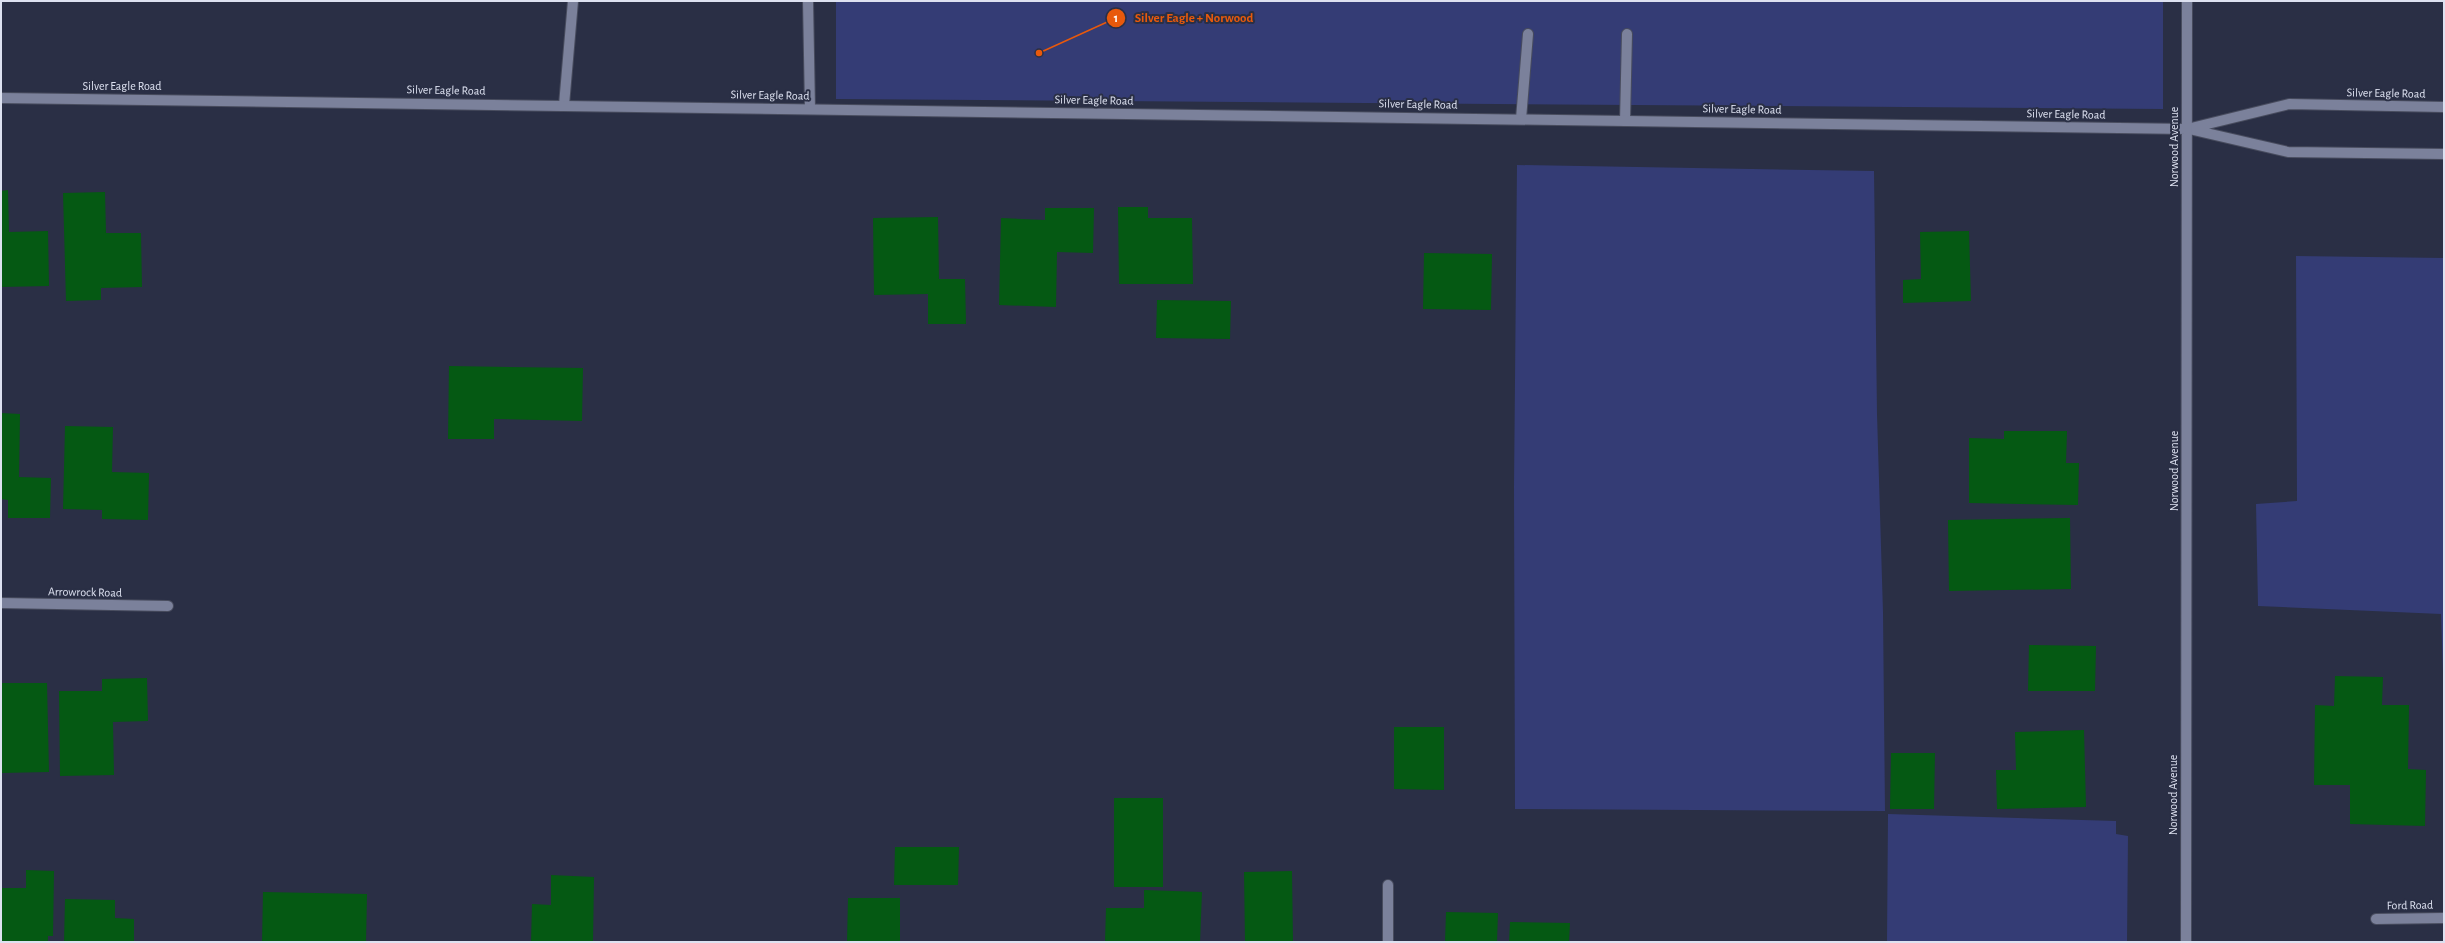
<svg xmlns="http://www.w3.org/2000/svg" width="2445" height="943" font-family="'Alegreya Sans',sans-serif">
<style>
.green{fill:#343c75}
.building{fill:#055913}
.lines{fill:none;stroke-linecap:round;stroke-linejoin:round}
.service-casing{stroke:#484c5e;stroke-width:12}
.minor-casing{stroke:#484c5e;stroke-width:12}
.secondary-casing{stroke:#484c5e;stroke-width:12}
.service{stroke:#7b819b;stroke-width:10}
.minor{stroke:#7b819b;stroke-width:10}
.secondary{stroke:#7b819b;stroke-width:10}
.labels{text-anchor:middle;dominant-baseline:central;stroke-width:4;stroke-linejoin:round;paint-order:stroke}
.street-label{font-size:12px;fill:#dde1f0;stroke:#2a2f45}
.leader{fill:none;stroke:#e8590c;stroke-width:1.5}
.callout-dot{fill:#e8590c;stroke:#2a2f45;stroke-width:1.5}
.mark-label{font-size:12px;text-anchor:middle;font-weight:bold;fill:#fff}
.callout-label{font-size:13px;text-anchor:middle;font-weight:bold;fill:#e8590c;stroke:#2a2f45;stroke-width:4;stroke-linejoin:round;paint-order:stroke}
</style>
<rect width="100%" height="100%" fill="#2a2f45"/>
<path class="green" d="M 836,1 L 2163,1 L 2163,109 L 836,99 Z
M 1517,165 L 1874,171 L 1877,414 L 1883,612 L 1885,811 L 1515,809 L 1514,487 Z
M 2296,256 L 2444,258 L 2444,701 L 2441,614 L 2258,606 L 2256,504 L 2297,501 Z
M 1888,814 L 2116,821 L 2116,834 L 2128,836 L 2127,942 L 1887,942 Z"/>
<path class="building" d="M 8,190 L 9,232 L 48,231 L 49,286 L 1,287 L 1,191 Z
M 105,192 L 106,233 L 141,233 L 142,287 L 101,288 L 101,300 L 66,301 L 63,193 Z
M 1118,207 L 1148,207 L 1148,218 L 1192,218 L 1193,284 L 1119,284 Z
M 1045,208 L 1094,208 L 1093,253 L 1057,252 L 1056,307 L 999,305 L 1001,218 L 1045,220 Z
M 938,217 L 939,279 L 965,279 L 966,324 L 928,324 L 928,294 L 874,295 L 873,218 Z
M 1969,231 L 1971,301 L 1903,303 L 1903,280 L 1921,279 L 1920,232 Z
M 1424,253 L 1492,254 L 1491,310 L 1423,309 Z
M 1157,300 L 1231,301 L 1230,339 L 1156,338 Z
M 449,366 L 583,368 L 582,421 L 494,419 L 494,439 L 448,439 Z
M 1,413 L 20,414 L 19,477 L 51,478 L 50,518 L 8,518 L 8,500 L 1,499 Z
M 65,426 L 113,427 L 112,472 L 149,473 L 148,520 L 102,519 L 102,510 L 63,509 Z
M 2004,431 L 2067,431 L 2066,463 L 2079,463 L 2078,505 L 1969,503 L 1969,438 L 2004,439 Z
M 2070,518 L 2071,589 L 1949,591 L 1948,520 Z
M 2029,645 L 2096,646 L 2095,691 L 2028,691 Z
M 2335,676 L 2383,677 L 2382,705 L 2409,705 L 2408,769 L 2426,770 L 2425,826 L 2350,824 L 2350,785 L 2314,785 L 2315,705 L 2334,706 Z
M 147,678 L 148,721 L 113,722 L 114,775 L 60,776 L 59,691 L 102,691 L 102,679 Z
M 1,683 L 47,683 L 49,772 L 1,773 Z
M 1394,727 L 1444,727 L 1444,790 L 1394,789 Z
M 2084,730 L 2086,807 L 1997,809 L 1996,770 L 2016,770 L 2015,732 Z
M 1891,753 L 1935,753 L 1934,809 L 1890,809 Z
M 1114,798 L 1163,798 L 1163,887 L 1114,887 Z
M 895,847 L 959,847 L 958,885 L 894,885 Z
M 26,870 L 54,871 L 53,936 L 48,936 L 48,942 L 1,942 L 1,888 L 26,888 Z
M 1292,871 L 1293,942 L 1245,942 L 1244,872 Z
M 551,875 L 594,877 L 593,942 L 531,942 L 532,904 L 551,905 Z
M 1144,890 L 1202,892 L 1200,942 L 1105,942 L 1106,908 L 1144,908 Z
M 263,892 L 367,894 L 366,942 L 262,942 Z
M 848,898 L 900,898 L 900,942 L 847,942 Z
M 65,899 L 115,900 L 115,918 L 134,919 L 134,942 L 64,942 Z
M 1446,912 L 1498,913 L 1497,942 L 1445,942 Z
M 1510,922 L 1570,923 L 1569,942 L 1509,942 Z"/>
<g class="lines">
<g class="service-casing">
<path id="service" d="M 808,1 L 810,109
M 564,105 L 573,1
M 1521,119 L 1528,34
M 1625,121 L 1627,34
M 1388,942 L 1388,885"/>
</g>
<g class="minor-casing">
<path id="minor" d="M 2187,129 L 2289,104 L 2444,107
M 2189,129 L 2288,152 L 2444,154
M 1,603 L 168,606
M 2376,919 L 2444,918"/>
</g>
<g class="secondary-casing">
<path id="secondary" d="M 1,98 L 2187,129
M 2186,942 L 2187,1"/>
</g>
<use href="#service" class="service"/>
<use href="#minor" class="minor"/>
<use href="#secondary" class="secondary"/>
</g>
<g class="labels">
<g class="street-label">
<text x="122" y="86">Silver Eagle Road</text>
<text transform="translate(446 90) rotate(1)">Silver Eagle Road</text>
<text transform="translate(2386 93) rotate(1)">Silver Eagle Road</text>
<text transform="translate(770 95) rotate(1)">Silver Eagle Road</text>
<text transform="translate(1094 100) rotate(1)">Silver Eagle Road</text>
<text transform="translate(1418 104) rotate(1)">Silver Eagle Road</text>
<text transform="translate(1742 109) rotate(1)">Silver Eagle Road</text>
<text transform="translate(2066 114) rotate(1)">Silver Eagle Road</text>
<text transform="translate(2174 147) rotate(-90)">Norwood Avenue</text>
<text transform="translate(2174 471) rotate(-90)">Norwood Avenue</text>
<text transform="translate(85 592) rotate(1)">Arrowrock Road</text>
<text transform="translate(2173 795) rotate(-90)">Norwood Avenue</text>
<text transform="translate(2410 905) rotate(-1)">Ford Road</text>
</g>
</g>
<path class="leader" d="M1039 53L1116 18"/>
<g class="callout-dot">
<circle cx="1039" cy="53" r="4"/>
<circle cx="1116" cy="18" r="10"/>
</g>
<g class="mark-label">
<text x="1116" y="22">1</text>
</g>
<g class="callout-label">
<text x="1194" y="22">Silver Eagle + Norwood</text>
</g>
<rect width="2445" height="943" fill="none" stroke="#dde1f0" stroke-width="4"/>
</svg>
